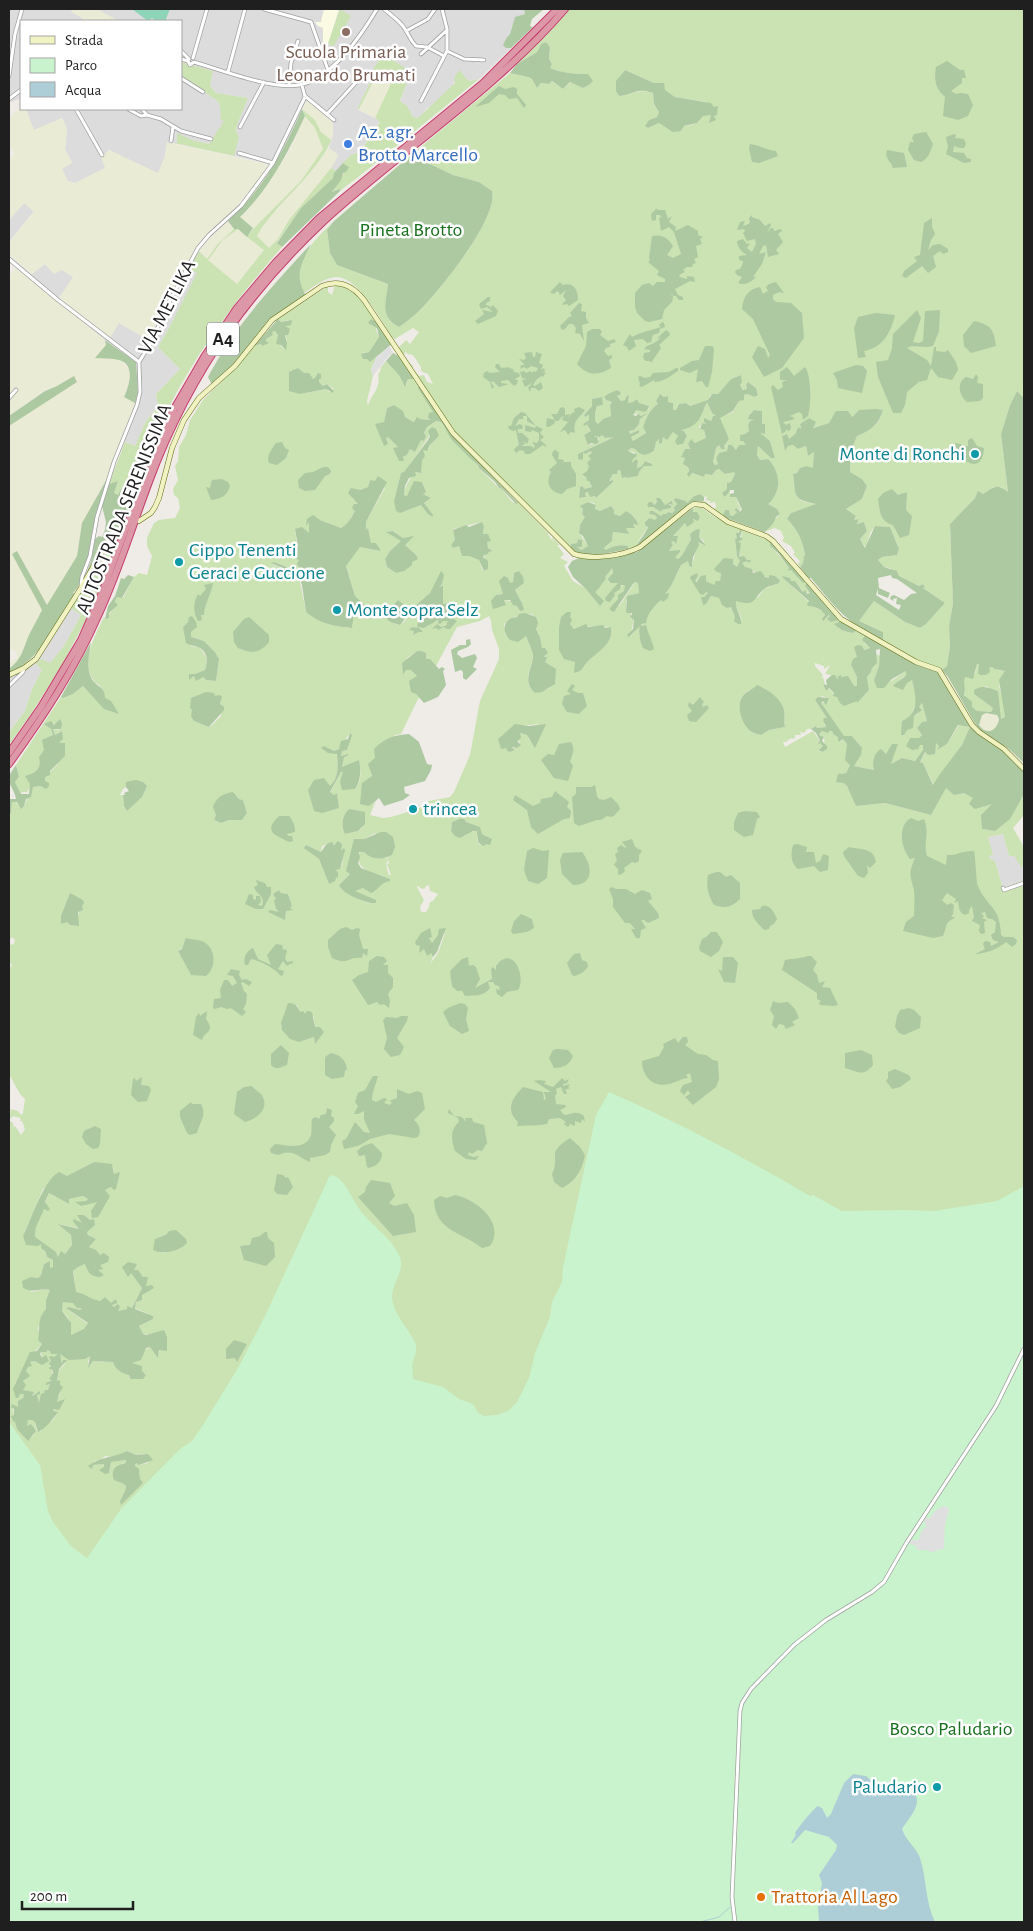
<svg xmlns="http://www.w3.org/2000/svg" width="1033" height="1931" font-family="'Alegreya Sans',sans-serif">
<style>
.residential{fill:#dddcdc}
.education{fill:#fbfbe3}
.farmland{fill:#eaebd4}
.grass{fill:#cbe2b3;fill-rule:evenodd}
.forest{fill:#adc9a1;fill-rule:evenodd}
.park{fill:#c9f3cc}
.pitch{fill:#8ed4b8}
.parking{fill:#dfdfdf}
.water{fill:#adced7}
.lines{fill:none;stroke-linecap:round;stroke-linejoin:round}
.stream{stroke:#adced7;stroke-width:1}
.street-casing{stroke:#a0a0a0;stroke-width:4.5}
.secondary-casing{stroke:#626a13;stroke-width:5.5}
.highway-casing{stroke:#c53b6d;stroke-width:8}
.street{stroke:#fff;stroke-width:3}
.secondary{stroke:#f0f2c1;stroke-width:4.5}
.highway{stroke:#dc98a6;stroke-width:6}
.education-dot{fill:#8d6e63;stroke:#fff;stroke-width:2}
.shop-dot{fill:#3f7fe0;stroke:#fff;stroke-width:2}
.culture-dot{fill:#0f9aa8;stroke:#fff;stroke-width:2}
.food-dot{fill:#e8710a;stroke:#fff;stroke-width:2}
.labels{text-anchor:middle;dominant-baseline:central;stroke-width:5;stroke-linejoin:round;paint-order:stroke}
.shield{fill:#fff;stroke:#626262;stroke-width:1}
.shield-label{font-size:19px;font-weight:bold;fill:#1f1f1f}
.education-label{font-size:20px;fill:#785e54;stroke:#fff}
.shop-label{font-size:20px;fill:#366cbe;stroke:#fff;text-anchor:start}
.park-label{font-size:20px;fill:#19711f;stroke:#fff}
.street-label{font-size:20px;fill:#1f1f1f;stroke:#fff}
.culture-label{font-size:20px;fill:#0d838f;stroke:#fff;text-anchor:start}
.food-label{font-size:20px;fill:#c56008;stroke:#fff;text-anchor:start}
</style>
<rect width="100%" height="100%" fill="#efece7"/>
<path class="residential" d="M 9,9 L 524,9 L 525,14 L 517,18 L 512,26 L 510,34 L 507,37 L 506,48 L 511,48 L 479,79 L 469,81 L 459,71 L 452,87 L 434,105 L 427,108 L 422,115 L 418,118 L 413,117 L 407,106 L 400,102 L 408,80 L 374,75 L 357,109 L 380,121 L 359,153 L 351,155 L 336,171 L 331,168 L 338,155 L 329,148 L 333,135 L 306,101 L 288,140 L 274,165 L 234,156 L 237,125 L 248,98 L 216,93 L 210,86 L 213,71 L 181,62 L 181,21 L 21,21 L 21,98 L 9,103 Z
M 181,76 L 219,102 L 225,120 L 209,144 L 192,140 L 177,144 L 167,142 L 165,156 L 158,174 L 109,150 L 105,168 L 75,183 L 68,181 L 61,169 L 72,163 L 65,149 L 67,129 L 62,118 L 34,131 L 26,109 L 181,109 Z
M 24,203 L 34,211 L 9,242 L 9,220 Z
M 9,255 L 31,274 L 45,264 L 62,270 L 74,277 L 59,298 L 119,323 L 149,340 L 185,266 L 198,273 L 168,330 L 158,347 L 180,369 L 156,394 L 158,406 L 145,423 L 135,446 L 121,440 L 135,403 L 138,392 L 134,359 L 105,340 L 9,262 Z
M 68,606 L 81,615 L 64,646 L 50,663 L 36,664 L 42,670 L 32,689 L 25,711 L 9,732 L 9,673 L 29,662 L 39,650 Z
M 1003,834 L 1009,856 L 1014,856 L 1023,868 L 1024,866 L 1024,880 L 1003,888 L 995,861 L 990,859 L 989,855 L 993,855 L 988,837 Z"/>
<path class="education" d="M 324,9 L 339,9 L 327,49 L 323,41 L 323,28 L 318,26 L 315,22 L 321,22 Z"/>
<path class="farmland" d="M 73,9 L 97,9 L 119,21 L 82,21 L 82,18 L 71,12 Z
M 375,78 L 392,84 L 375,118 L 359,109 Z
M 307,100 L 333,122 L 333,135 L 331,140 L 321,132 L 315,120 L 302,109 Z
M 21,107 L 21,109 L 26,109 L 34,130 L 62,118 L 67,129 L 65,149 L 72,163 L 62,169 L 68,181 L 75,183 L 105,168 L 101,158 L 109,150 L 158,173 L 165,156 L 167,142 L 270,165 L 230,215 L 205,236 L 194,250 L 167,301 L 149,340 L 119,323 L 110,338 L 59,298 L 73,277 L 62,270 L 54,274 L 45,264 L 32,274 L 9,255 L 9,242 L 34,212 L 24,203 L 9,220 L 9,160 L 15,153 L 9,146 L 9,118 Z
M 305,116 L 315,128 L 323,149 L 301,181 L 254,228 L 240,218 L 250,208 L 290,150 Z
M 329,148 L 338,155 L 335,162 L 324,178 L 289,220 L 277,240 L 269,249 L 257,236 L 271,216 L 309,175 Z
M 228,221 L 234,229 L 217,245 L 207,259 L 199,251 L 212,236 Z
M 238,229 L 264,250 L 237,284 L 208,260 L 223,240 Z
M 16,268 L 105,340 L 106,345 L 129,369 L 129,386 L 124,397 L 135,403 L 108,477 L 82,523 L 77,556 L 47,606 L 17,551 L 42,610 L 29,637 L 23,653 L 16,663 L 9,669 L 9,663 L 18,657 L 14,649 L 10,651 L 9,648 L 9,426 L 77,381 L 74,376 L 57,386 L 45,390 L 9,416 L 9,276 Z
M979 722a10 10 0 1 1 20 0a10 10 0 1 1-20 0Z"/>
<path class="grass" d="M 340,9 L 351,16 L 333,47 L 328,43 Z
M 570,9 L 1024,9 L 1024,398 L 1017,391 L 1010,405 L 1001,434 L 1008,492 L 1001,487 L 994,487 L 983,494 L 978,492 L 975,498 L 950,524 L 953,604 L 949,626 L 950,646 L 947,666 L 942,670 C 935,665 927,665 919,661 C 905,655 891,646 877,638 L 883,640 L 883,632 L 859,621 L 874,601 L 905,622 L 920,628 L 926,624 L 945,603 L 923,588 L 925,586 L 923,584 L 919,586 L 899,576 L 897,571 L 894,571 L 890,568 L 884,567 L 878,560 L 882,557 L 897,555 L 899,549 L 890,527 L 875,526 L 870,533 L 866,548 L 860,539 L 867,531 L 864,522 L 857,524 L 859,519 L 854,520 L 856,516 L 846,509 L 862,499 L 867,486 L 862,479 L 850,472 L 851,451 L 857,436 C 870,431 880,425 883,410 L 859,410 L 851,418 L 848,411 L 837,411 L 829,423 L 812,428 L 815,422 L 809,418 L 800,424 L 801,429 L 797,428 L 795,434 L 788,440 L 787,434 L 782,436 L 785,450 L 788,446 L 793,445 L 798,449 L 806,446 L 808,456 L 814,452 L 815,460 L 813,469 L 806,466 L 800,468 L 797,473 L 793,474 C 796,496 792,501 817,504 L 791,513 L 787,519 C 797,529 803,541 805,555 L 804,556 L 803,563 L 800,567 L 798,564 L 800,561 L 793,554 L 795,553 L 791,546 L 782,541 L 784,538 L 781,531 L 775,528 L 764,532 L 780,514 C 772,501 755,500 741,505 L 740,512 L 738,508 L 734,510 L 737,512 L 733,516 L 730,515 L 729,510 L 725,510 L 723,515 L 724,517 L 738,522 L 722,518 L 716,514 L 716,513 L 704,503 L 705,501 L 714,509 L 716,507 L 715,502 L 710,503 L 710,501 L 706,500 L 707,496 L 704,497 L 700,494 L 694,496 L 687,504 L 686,501 L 676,498 L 665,505 L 660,498 L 656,498 L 657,502 L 653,505 L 652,502 L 649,502 L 647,504 L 648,507 L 653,507 L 661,512 L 662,510 L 671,508 L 671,506 L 668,505 L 673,505 L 672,501 L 675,500 L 677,504 L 673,508 L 675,510 L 672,513 L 669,512 L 666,515 L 663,514 L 661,516 L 653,511 L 650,511 L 649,514 L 655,515 L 657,518 L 655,521 L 648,518 L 645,522 L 645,525 L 648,526 C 646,533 637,539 637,546 L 628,549 L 628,546 C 621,544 612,546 606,550 L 604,548 C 610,544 614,540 613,532 L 628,534 L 625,528 L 635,528 L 633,523 L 637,524 C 637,518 631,513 626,511 L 620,516 L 613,514 L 614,510 L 611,506 L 600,511 L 595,509 L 596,506 L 594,503 L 588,502 L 581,506 L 583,509 L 582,514 L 586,517 L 580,525 L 579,532 L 588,546 L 581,550 L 576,547 L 582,547 L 582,540 L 578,539 L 577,543 L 571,544 L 571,548 L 575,551 L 455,433 L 407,360 L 413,366 L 413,369 L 419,376 L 424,375 L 427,382 L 433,384 L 428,374 L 421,371 L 421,367 L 413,355 L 408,354 L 406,352 L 403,355 L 399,347 L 406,340 L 410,344 L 419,332 L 413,328 L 395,339 L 393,338 C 381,321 359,277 336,277 C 324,278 313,287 304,293 C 289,264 314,240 334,221 L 327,230 L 330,253 L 337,265 L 388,284 C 386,303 379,316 399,327 C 405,323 411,318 417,313 C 437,294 499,218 492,191 L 479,182 L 453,175 L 411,155 L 510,73 L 528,77 L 532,79 L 537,88 L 541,83 L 549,84 L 551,81 L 563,89 L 571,82 L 583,88 L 589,85 L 595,77 L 592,81 L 588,74 C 576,74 560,73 549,68 L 552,64 L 549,59 L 550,47 L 546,42 L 541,44 L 537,52 L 517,64 ZM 625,70 L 654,83 L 663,83 L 665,90 L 675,97 L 707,102 C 704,116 699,126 684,126 L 681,131 L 673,131 L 659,123 L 648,128 L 646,126 L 649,120 L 657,117 L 659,112 L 654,104 L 653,93 C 635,88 635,95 619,96 C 612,85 619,77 625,70 ZM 740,375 L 742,382 L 740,385 L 744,390 L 747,390 L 746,385 L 748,382 L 756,388 L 758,395 L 755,397 L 747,394 L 744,395 L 744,399 L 739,401 L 733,412 L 719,418 L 729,439 L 724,446 L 725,449 L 721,449 L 719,445 L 716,448 L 713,462 L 715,465 L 718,464 L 716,458 L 719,453 L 727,451 L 728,445 L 732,445 L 736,450 L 739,445 L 747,445 L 743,441 L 740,441 L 740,435 L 745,434 L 749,431 L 748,425 L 750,421 L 755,419 L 748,419 L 749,414 L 754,410 L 762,411 L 762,424 L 765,424 L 765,434 L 758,432 L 770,441 L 775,458 L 771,458 L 758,446 L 757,455 L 760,460 L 768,459 C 781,472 782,493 767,504 L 762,498 L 753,494 L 739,506 L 736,497 L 730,497 L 730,490 L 727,495 L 724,497 L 722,493 L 727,489 L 727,483 L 731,482 L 735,474 L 734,471 L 726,474 L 719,469 L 716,470 L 712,475 L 704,474 L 704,477 L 691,473 L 689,477 L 688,467 L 684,464 L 685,458 L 681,457 L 685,449 L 690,450 L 688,444 L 691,440 L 695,443 L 706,439 L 704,430 L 700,429 L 699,427 L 702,423 L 707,424 L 704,422 L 704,419 L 711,421 L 713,416 L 717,416 L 712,413 L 708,404 L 710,395 L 718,394 L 731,379 ZM 617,390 L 621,392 L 620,395 L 617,396 L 621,401 L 625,400 L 626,397 L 629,396 L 628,403 L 633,402 L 637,399 L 639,403 L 649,406 L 649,409 L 645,411 L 636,410 L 633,415 L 639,413 L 640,416 L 646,415 L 640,419 L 639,424 L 634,430 L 629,431 L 630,434 L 639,430 L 639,433 L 631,437 L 633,441 L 646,433 L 643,427 C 646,418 650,409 658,404 L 656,401 L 660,394 L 664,397 L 667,396 L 668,402 L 673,403 L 672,410 L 676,410 L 679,404 L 686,403 L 690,406 L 707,401 C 701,417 698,427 679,430 L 684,431 L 687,436 L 683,444 L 677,445 L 676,441 L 678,436 L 673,432 L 667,439 L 663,437 L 662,443 L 659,444 L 660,438 L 656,442 L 654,451 C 637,460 644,450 631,448 L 628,451 L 636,453 L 637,456 L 633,459 L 631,464 L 636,460 L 638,462 L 637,468 L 642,466 L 645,461 L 652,464 L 652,466 L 644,466 L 639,472 L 638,476 L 627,478 L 626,477 L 622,478 L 620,470 L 618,469 L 616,474 L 613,474 L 609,481 L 612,480 L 613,482 L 596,498 L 595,496 L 590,497 L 588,492 L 585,493 L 586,497 L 579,498 L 580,487 L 583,486 L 584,489 L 592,487 L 589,481 L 587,481 L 586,477 L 582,476 L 587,471 L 589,466 L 587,463 L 591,461 L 591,459 L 589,456 L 592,453 L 590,451 L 586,454 L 583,453 L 583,459 L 581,460 L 578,459 L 578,454 L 609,439 L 610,441 L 614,436 L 605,438 L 602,435 L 594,436 L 599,439 L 599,442 L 588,445 L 584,435 L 591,431 L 587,426 L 589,422 L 584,426 L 583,424 L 589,420 L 589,415 L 585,417 L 584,415 L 592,406 L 592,399 L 601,397 L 603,405 L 597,406 L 595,413 L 595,421 L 598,424 L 603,419 L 611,416 L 610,405 L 612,402 L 606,400 L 604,397 Z
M 383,54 L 408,70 L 404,78 L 408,80 L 400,101 L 407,106 L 413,117 L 418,118 L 455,83 L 454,78 L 459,70 L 469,81 L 479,79 L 357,178 L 341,190 L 340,189 L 332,193 L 348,166 L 343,163 L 351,155 L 360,152 L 380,122 L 375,118 L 391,84 L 375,78 L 359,109 L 357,109 L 374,75 L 373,70 Z
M 181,62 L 213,71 L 210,86 L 216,93 L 248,98 L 237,125 L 236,131 L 239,137 L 234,156 L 174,143 L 177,143 L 177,133 L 192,140 L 209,144 L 224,121 L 220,119 L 221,114 L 219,102 L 181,76 Z
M 303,110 L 315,120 L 321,132 L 331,140 C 328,149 324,154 319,161 C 300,188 273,208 257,236 L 269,248 L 277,240 L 289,220 L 331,168 L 336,171 L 333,178 L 301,208 L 277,242 L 282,247 C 239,296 200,347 170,405 C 159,427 151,449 142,472 C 130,475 123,484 118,495 L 114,493 L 118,481 L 109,484 L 125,442 L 135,446 L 145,423 L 158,406 L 156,394 L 180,369 L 158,347 L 168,330 L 197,273 L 189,268 L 199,251 L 207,259 L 217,245 L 234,229 L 238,229 L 223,240 L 208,260 L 237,284 L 264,250 L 247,237 L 254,228 L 301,181 L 323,149 L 315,128 L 305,116 Z
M 335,285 C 356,288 364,304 375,321 L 371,319 L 377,327 L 376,330 L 379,337 L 369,352 L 363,353 L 370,361 L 377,357 L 371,369 L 373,376 L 367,401 L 368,406 C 371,393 381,391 378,374 L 380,372 L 381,367 L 386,361 C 394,371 400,373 406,386 L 408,379 L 414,379 L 433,412 L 432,420 L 420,419 L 415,422 L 405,417 L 394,405 L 387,408 L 384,422 L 382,424 L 387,446 L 386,437 L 388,437 L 399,448 L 404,460 L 403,457 L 407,455 L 410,449 L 415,452 L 421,438 L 424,441 L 426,436 L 424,433 L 427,427 L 436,421 L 441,422 L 452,439 L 478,465 L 479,468 L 499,488 L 502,489 L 512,502 L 517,503 L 517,501 L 549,534 L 548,534 L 553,542 L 552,537 L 560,545 L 557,545 L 564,554 L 560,558 L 568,562 L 564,566 L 573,581 L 585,588 L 600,606 L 594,592 L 606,579 L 604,578 L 611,568 L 612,568 L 613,573 L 609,579 L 609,583 L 618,583 L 617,586 L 605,598 C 613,593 618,586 626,584 L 624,591 L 610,610 L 620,605 L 635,582 L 638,583 L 639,593 L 631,595 L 626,600 L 626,612 L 631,613 L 631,619 L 634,619 L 630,637 L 639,626 L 641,626 L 639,635 L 642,645 L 651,640 L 646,632 L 646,625 L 642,626 L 641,624 C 649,616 653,602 664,599 L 664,595 L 671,586 L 681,565 L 688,561 L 689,566 L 692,566 L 698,542 L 703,545 L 704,541 L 699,537 L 700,530 L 695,530 L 690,534 L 691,540 C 686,546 685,554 678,559 L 674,557 L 676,551 L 669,552 L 673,545 L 671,542 L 674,541 L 672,537 L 685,523 L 687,524 L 695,519 L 699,520 L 700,517 L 693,512 L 693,508 L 699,506 L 715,517 L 740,529 L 738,538 L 735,539 L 737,556 L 740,561 L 737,568 L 733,564 L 721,573 L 720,581 L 714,586 L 706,581 L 695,581 L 698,576 L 691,576 L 693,581 L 708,593 L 706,604 L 711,596 L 719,598 L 721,602 L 731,607 L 735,617 L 742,620 L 736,606 L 736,601 L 758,597 L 764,589 L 779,583 L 780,580 L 775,576 L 769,578 C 766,577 764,575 761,574 C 753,571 747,571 742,563 L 747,560 L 739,557 L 740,552 L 738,542 L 741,538 L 742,530 L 770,541 L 770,546 C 786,560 787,573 809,581 L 805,586 L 810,593 L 803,592 C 800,585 792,581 784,579 L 809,602 L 808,606 L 813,606 L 824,612 L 825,619 L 829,615 L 830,616 L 828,619 L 838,620 L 839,622 L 838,628 L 846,632 L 853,633 L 855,630 L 865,635 L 864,643 L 870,648 L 864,650 L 851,665 L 857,677 L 857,686 C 850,687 844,680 836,680 L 831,675 L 825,674 L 830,665 L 824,669 L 824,666 L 815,663 L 815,666 L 823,675 L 821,678 L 823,677 L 825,684 L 823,684 L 826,691 L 828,688 L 837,697 L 858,701 L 869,690 L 867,677 L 871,672 L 872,668 L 876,663 L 876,654 L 880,656 L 879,666 L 874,680 L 887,684 L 906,671 L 906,675 L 893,686 L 912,680 L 917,700 L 912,713 L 908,718 L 906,730 L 914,716 L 918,714 L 919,707 L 922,703 L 927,721 L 922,722 L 917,728 L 922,734 L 920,738 L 909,741 L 906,746 L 923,745 L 923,750 L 915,761 L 902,758 L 891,764 L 897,744 L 886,754 L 874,770 L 854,766 L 861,755 L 859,744 L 852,736 L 844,737 L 820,703 L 826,702 L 828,698 L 822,696 L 815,700 L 827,718 L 824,724 L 826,727 L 817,728 L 816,726 L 811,729 L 807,729 L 804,733 L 800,732 L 801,735 L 795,735 L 795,738 L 792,739 L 791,738 L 786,742 L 783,742 L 785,747 L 813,731 L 823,746 L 820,752 L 822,752 L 825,749 L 824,737 L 819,736 L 822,731 L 833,732 L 833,734 L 839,737 L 840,742 L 843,739 L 847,744 L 847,753 L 850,765 L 846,773 L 841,773 C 844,785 853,793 856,806 L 885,803 L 931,815 L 946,787 L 994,804 L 982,829 L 995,831 L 1024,794 L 1024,815 L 1013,828 L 1024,847 L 1024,866 L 1022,868 L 1014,856 L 1009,856 L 1003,834 L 988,837 L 993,855 L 989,856 L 990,859 L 995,861 L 1003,888 L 1024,880 L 1024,1345 L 9,1922 L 9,1123 L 10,1121 L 13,1123 L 14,1128 L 15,1126 L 21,1135 L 25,1129 L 22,1121 L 19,1121 L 21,1120 L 20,1118 L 13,1116 L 11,1119 L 9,1113 L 11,1112 L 10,1109 L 18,1111 L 21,1115 L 23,1113 L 25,1099 L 20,1094 L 9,1074 L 9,970 L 12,965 L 9,961 L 9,945 L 14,944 L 15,940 L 12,937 L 9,941 L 9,813 L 11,813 L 12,801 L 16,802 L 21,808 L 24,806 L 33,787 L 41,786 L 45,781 L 45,777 L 58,764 L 58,743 L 61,731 L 55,735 L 53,729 L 59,730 L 59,719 L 57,724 L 44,724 L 51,729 L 53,736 L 44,750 L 39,769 L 34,773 L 30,787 L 27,792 L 22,792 L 21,794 L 15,782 L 19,777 L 16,765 L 61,697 L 63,698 L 73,694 L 83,686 L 104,708 C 105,701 106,692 100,686 C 95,681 98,686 94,681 C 80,661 95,636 104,617 L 105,619 L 116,606 L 115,603 L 117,596 L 123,598 L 134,577 L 139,573 L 147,575 L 152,556 L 147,546 L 147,538 L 154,523 L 159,520 L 175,518 L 180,508 L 178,498 L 174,495 L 173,489 L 178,480 L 175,466 L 178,461 L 179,447 L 186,435 L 190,420 L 203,400 L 233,370 L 254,346 L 268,342 L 266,341 L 266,339 L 273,335 L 271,332 L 275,331 L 278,335 L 277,342 L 284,349 L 287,340 L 283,327 L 289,320 L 281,322 L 278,319 L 328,286 L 328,292 L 332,295 ZM 298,369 L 313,379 L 319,379 L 319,382 L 323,386 L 327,384 L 334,389 L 329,392 L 326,389 L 300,394 L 295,370 ZM 430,435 L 439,436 L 430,445 L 429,449 L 422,448 L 420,473 L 415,472 C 409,480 405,486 404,495 L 407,496 L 413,486 L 422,482 L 425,489 L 423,494 L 431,498 L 424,503 L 433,517 L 428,514 L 421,504 L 406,511 L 394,501 L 401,473 L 404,473 ZM 370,480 L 385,488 L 366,522 L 366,531 L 368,529 L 371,544 L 376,543 L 380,549 L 379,551 L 360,547 L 346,565 L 355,596 L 367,610 L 361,608 L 354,615 L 352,628 L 347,628 L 306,612 L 299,577 L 292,576 L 289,571 L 272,564 L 274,562 L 292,569 L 300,569 L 295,529 L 309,533 L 310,522 L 320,520 L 341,528 L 348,523 L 359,504 L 352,498 L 360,490 L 368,487 ZM 482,522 L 484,526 L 483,535 L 490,541 L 486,541 L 488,548 L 493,551 L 489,552 L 488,554 L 484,555 L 488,569 L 483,571 L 479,560 L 469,556 L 462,556 L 459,546 L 453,548 L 451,545 L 455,540 L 453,529 ZM 394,531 L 403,538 L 405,545 L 416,555 C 410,565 408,570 396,573 L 387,567 L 385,559 L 390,551 L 402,541 L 387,532 ZM 514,573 L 524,583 L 515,590 L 522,603 L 504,600 L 506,605 L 496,595 L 503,594 L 510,584 L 513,582 ZM 434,586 L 439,588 L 443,587 L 443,604 L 450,602 L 448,609 L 454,619 L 456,620 L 452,625 L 437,627 L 447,625 L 449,621 L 448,619 C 439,622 434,619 427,627 L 423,622 L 424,621 L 422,621 L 420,624 L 425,625 L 420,624 L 418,627 L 419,632 L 414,634 L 415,631 L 410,630 L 417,628 L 420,618 L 419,614 L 409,614 L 404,622 L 399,625 L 390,622 L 386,612 L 400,610 L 408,612 L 430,593 ZM 531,614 L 533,615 L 536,629 L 540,637 L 543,657 L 545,662 L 550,666 L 550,688 L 535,693 C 520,681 533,668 533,654 C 533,653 526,637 526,635 L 506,636 L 504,624 L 514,617 ZM 489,616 L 491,621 L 492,630 L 499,649 L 499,659 L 480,701 L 470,755 L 454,792 L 450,797 L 429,801 L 418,809 L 391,817 L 383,818 L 370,815 L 376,800 L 370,768 L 376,758 L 395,735 L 401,734 L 419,697 L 416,694 L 417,676 L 411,670 L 406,670 L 403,675 L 407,658 L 417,651 L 436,666 L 457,627 L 480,621 ZM 563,616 L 574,629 L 582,626 L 611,627 C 614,642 599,651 589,659 C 584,663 580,669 575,673 L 575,662 L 559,650 L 561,617 ZM 188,622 L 196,622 L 196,627 L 191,632 L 191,637 L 204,641 L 215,652 L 219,659 L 216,681 L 206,680 L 203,677 L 199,678 L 194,676 L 190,679 L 190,674 L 195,674 L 205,670 C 209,660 206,655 199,647 L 191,646 L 183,627 ZM 764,688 L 781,703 L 784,710 L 785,727 L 769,730 L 761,735 C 757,734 752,733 750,731 C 740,721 734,698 748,691 C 753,688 759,688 764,688 ZM 220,699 L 221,716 L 210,727 L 194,721 L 192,710 ZM 538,724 L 530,741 L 527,735 L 520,733 L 517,741 L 520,742 L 520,745 L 517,748 L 504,748 L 501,736 L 521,726 ZM 350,733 L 347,750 L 342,751 L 340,756 L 347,754 L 348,755 L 344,756 L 342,767 L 359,761 C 361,770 362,781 355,789 L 347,788 L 343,772 L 341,772 L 330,793 L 334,795 L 337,793 L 339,808 L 314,780 L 330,787 C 339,779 338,764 337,753 L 324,746 L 334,751 L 339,749 ZM 126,783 L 147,786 L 143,794 L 127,811 L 124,806 L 123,795 L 120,795 L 123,789 L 126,787 ZM 237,796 L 239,799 L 243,800 L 247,813 L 242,820 L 229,820 L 221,823 L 214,820 L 216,815 ZM 350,809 L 363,812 L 364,821 L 362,828 L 358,831 L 345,834 ZM 459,819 L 476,826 L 482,834 L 488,837 L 480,845 L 477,841 L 478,830 L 468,833 L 465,836 L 451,831 L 452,822 ZM 375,833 L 392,855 L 388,857 L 386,861 L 387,863 L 389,860 L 389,863 L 387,864 L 391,875 L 389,875 C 386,868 386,863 387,857 C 370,860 373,855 361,851 C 351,870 376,873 390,879 L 381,883 L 375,891 L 363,888 L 354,891 L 370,904 C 358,898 347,895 339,885 L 350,874 L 350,860 L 355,839 L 364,839 ZM 327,844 L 336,844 L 340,848 L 341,852 L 344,849 L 342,865 L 335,870 L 329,884 L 319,859 L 305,848 L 306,845 L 321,852 L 322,846 ZM 429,885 L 430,891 L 438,894 L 433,901 L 430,902 L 429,907 L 426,912 L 421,912 L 420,907 L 424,900 L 417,887 L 419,886 L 420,888 L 424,889 L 426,886 ZM 279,890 L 281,893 L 288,894 L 292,906 L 286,911 L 285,919 L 268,912 L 280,913 L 276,909 L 276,899 L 273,894 ZM 70,894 L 83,900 C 82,907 78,911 78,919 L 70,925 L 61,917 ZM 445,933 L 438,953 L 430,964 L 433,957 L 431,953 L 415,942 L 419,937 L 429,938 L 432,944 L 438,935 ZM 192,940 L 199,940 L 191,975 L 178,951 ZM 297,1005 L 300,1013 L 314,1017 L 315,1043 L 314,1037 C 309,1038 303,1042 298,1041 C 293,1041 289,1037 285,1033 C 275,1022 288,1012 297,1005 ZM 94,1162 L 113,1167 L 114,1174 L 111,1187 L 105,1190 L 107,1194 L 97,1202 L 80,1201 L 86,1201 L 88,1199 L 83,1196 L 69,1199 L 69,1204 L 49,1193 L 36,1227 L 35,1237 L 23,1236 L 43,1189 ZM 84,1215 L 90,1220 L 87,1232 L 88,1235 L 96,1239 L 89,1247 L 100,1255 L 98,1269 L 88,1272 L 85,1264 L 78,1267 L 73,1271 L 75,1282 L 63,1302 L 62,1311 L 68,1318 L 71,1335 L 84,1329 L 88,1324 L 67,1309 L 69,1307 L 80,1310 L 82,1309 L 81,1307 L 95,1301 L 100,1301 L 105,1297 L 114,1307 L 118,1305 L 118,1311 L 132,1308 L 142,1288 L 131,1272 L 128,1276 L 133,1262 L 134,1270 L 143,1277 L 146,1286 L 149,1286 L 136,1302 L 135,1308 L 153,1316 L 153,1319 L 141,1325 L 137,1329 L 132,1328 L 130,1330 L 126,1328 L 128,1326 L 125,1325 L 119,1328 L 123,1332 L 125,1340 L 118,1345 L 119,1347 L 131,1353 L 140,1353 L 141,1351 C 137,1345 130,1347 123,1346 L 127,1344 L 132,1338 L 128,1335 L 131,1333 C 142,1336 153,1334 164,1331 L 158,1357 L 150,1347 C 142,1350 140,1360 132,1363 L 146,1375 L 129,1379 L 129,1375 L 113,1362 L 93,1361 L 89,1367 L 88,1361 L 91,1355 L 61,1354 L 46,1349 L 41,1352 L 42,1359 L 39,1362 L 35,1361 L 30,1362 L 26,1371 L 26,1379 L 23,1381 L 22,1390 L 28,1391 L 29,1393 L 33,1392 L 32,1395 L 37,1393 L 38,1404 L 40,1403 L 40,1398 L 48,1391 L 50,1384 L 48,1382 L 52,1380 L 52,1369 L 49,1369 L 51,1361 L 61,1358 L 62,1364 L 66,1363 L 59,1370 L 57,1382 L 61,1390 L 57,1402 L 50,1404 L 50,1393 L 43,1400 L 44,1407 L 51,1409 L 62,1400 L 53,1411 L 57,1414 L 52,1421 L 44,1426 L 41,1431 L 37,1431 L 35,1422 L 32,1420 L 28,1420 L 26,1426 L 34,1435 L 30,1438 L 17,1429 L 12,1405 L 18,1407 L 25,1393 L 20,1394 L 15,1384 L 28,1359 L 42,1344 L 38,1328 L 46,1309 L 46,1300 L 50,1290 L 45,1289 L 31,1292 L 31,1277 L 38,1278 L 41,1275 L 44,1264 L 50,1261 L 50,1269 L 53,1267 L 53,1260 L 47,1257 L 42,1244 L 56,1252 L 58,1257 L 65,1254 L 72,1245 L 71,1235 L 59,1224 L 81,1229 L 80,1223 L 83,1224 ZM 167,1234 L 180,1248 L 163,1253 L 155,1239 ZM 127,1451 L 136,1455 L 148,1454 L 148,1463 L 139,1465 L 137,1462 L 135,1467 L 139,1469 L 140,1480 L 120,1501 L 125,1491 L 126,1486 L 122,1483 L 121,1464 L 126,1463 L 126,1460 L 111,1462 L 109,1473 L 104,1467 L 104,1464 L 93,1465 L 94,1461 L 100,1460 L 105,1456 L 114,1457 Z
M 121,534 L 98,597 L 62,665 L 31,714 L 9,745 L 9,732 L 25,711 L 32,689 L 42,670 L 36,664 L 41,659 L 50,663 L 64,646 L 81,615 L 71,608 L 105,555 Z
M 980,663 L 978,673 L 993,666 L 998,670 L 1005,671 L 999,686 L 1004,701 L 1005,717 L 1001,719 C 996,703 1003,695 986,686 L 974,694 L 993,708 L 991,712 C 987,711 983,713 979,712 C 965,708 962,689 965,677 L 975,674 L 977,664 Z
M 959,725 L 971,727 C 967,733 965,739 962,745 C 954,760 941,771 934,786 L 923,763 L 920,762 L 926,751 L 935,746 L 936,742 L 939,746 L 938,749 L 947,744 Z"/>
<path class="forest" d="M 524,9 L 544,9 L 532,19 L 530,26 L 533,27 L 511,48 L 506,48 L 503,45 L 507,37 L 510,34 L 515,17 L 525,14 Z
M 546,42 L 550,47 L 549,59 L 552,64 L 550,68 C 560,73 577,74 588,74 L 593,81 L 589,85 L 583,88 L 570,82 L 563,89 L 552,81 L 549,84 L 541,83 L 537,88 L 532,79 L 528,77 L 510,73 L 517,64 L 537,52 L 541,44 Z
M 947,61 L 960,70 L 964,70 L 966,78 L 962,78 L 962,83 L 951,91 L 956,94 L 961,93 L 968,94 L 973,105 L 968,116 L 958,120 L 943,116 L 945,97 C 935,88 934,80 936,67 Z
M 625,70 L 654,83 L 664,83 L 665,90 L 675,97 L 711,103 L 714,107 L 718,106 L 717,115 L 714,116 L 716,120 L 709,123 L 711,115 L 703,116 L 697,123 L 684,126 L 681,131 L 673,132 L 659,123 L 648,128 L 645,126 L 649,120 L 657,117 L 659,112 L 654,104 L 653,93 C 635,87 635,95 619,96 L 616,91 L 616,81 Z
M 499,86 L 505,89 L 514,87 L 517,89 L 517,94 L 526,105 L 524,108 L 517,98 L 509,99 L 505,95 L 499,94 L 489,103 L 475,107 Z
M 302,109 L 305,116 C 289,151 268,191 240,217 L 253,228 L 247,237 L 238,229 L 234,229 L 228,221 C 262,190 284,151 302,109 Z
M 926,132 L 933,144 C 930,152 929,158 921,162 L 914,160 L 908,150 L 910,142 L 914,142 L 912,138 L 914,134 Z
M 954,134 L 956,135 L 955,138 L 964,139 L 966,144 L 964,148 L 960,148 L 954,146 L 953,152 L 964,153 L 967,158 L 971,159 L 971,162 L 964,163 L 946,154 L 948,147 L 946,137 Z
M 750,144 C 759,145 766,150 776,151 L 778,156 L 759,163 L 752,162 L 749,148 Z
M 887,150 L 904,153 L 907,167 L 893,168 C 891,161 884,159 887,150 Z
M 411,155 L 453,175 L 479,182 L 492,191 C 499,218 437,294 417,313 C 411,318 405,323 399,327 C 379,316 386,303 388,284 L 337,265 L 330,253 L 327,230 L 334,221 Z
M 343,163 L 349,167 L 346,172 L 343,173 L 341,180 L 332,192 L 340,189 L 341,190 L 282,247 L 277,243 L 301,208 L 333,178 L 334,173 Z
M 656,209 L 659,210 L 665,210 L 668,219 L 672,216 L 669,222 L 676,227 L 675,231 L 688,225 L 698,231 L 698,235 L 703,237 L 700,239 L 702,244 L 696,246 L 698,257 L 694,259 L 696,263 L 693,264 L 692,267 L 687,267 L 683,270 L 685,272 L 679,275 L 680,277 L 687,279 L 687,276 L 694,277 L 695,282 L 690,281 L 675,289 L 678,295 L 683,297 L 683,300 L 679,300 L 676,296 L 673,296 L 669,291 L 673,297 L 672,302 L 664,310 L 662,319 L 649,322 L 645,321 L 637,313 L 635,307 L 635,293 L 642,285 L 649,283 L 653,286 L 657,282 L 665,282 L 665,279 L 657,275 L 659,271 L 648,262 L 650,261 L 649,258 L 652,236 C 662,234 668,238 673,246 L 667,255 L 673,258 L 681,254 L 674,232 L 669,227 L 661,231 L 659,217 L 662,218 L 660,215 L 656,215 L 656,220 L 652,221 L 651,214 Z
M 752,215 L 752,217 L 760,220 L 765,226 L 770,223 L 771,225 L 767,233 L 771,228 L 773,228 L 774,231 L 781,229 L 782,231 L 778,234 L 783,242 L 776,250 L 779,254 L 768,257 L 766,245 L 763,246 L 759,254 L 766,252 L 762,264 L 753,277 L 756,277 C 751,282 745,286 738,283 L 742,277 L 737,275 L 735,272 L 736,270 L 740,269 L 743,263 L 743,261 L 739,260 L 739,256 L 747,255 C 742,252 737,247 737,241 L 743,239 L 747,244 L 750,243 L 747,248 L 752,252 L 756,244 L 755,239 L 747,241 L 743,233 L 745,231 L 744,229 L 737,230 L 740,222 L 745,221 L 743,226 L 744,226 L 750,223 L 749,218 Z
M 932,218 L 932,227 L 935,234 L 931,240 L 928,250 L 933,245 L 940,244 L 948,249 L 948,252 L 943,254 L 940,251 L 933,256 L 936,267 L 928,273 L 922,266 L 906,278 L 902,276 L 904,271 L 917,261 L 914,257 L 920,255 L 924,223 Z
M 311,244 C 301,265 294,274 306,296 L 272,320 L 235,366 L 212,385 L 208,377 C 234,327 273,285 311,244 Z
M 560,282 L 563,285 C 574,282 578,290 578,300 L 569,306 L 567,304 L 563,305 L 562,304 L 566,300 L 563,296 L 566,290 L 560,295 L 558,291 L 553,294 L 550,292 Z
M 776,282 L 784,293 L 779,292 L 773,295 L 773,299 L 776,302 L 791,303 L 802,313 L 804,338 L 782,368 L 764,377 L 752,357 L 758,346 L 765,349 L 768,358 L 770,355 L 753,319 L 742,309 C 743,297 748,289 760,287 L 763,294 L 768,291 L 766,287 L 769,284 Z
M 488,297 L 490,297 L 490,301 L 486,303 L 486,305 L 490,306 L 490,308 L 493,305 L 498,311 L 496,316 L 478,324 L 475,321 L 484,314 L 482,310 L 493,312 L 487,307 L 481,309 L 479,304 Z
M 579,303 L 582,304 L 581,311 L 586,312 L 586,318 L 589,323 L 582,325 L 584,341 L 580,334 L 575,333 L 576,328 L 573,324 L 569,324 L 565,329 L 562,330 L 560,326 L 569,317 L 572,316 L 570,313 Z
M 917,310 L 921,318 L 913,342 L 919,343 L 923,341 L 925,311 L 940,310 L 939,331 L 933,346 C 923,349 914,344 907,348 L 927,360 L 931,366 L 934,347 L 936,347 L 936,351 L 945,352 L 948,350 L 956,362 L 958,370 L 952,380 L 938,377 L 931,368 L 927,380 L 919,382 L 907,392 L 905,405 L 901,413 L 893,413 L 878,377 L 876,362 L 888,360 L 892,348 L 893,334 Z
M 876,313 L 895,315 C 891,332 883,348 864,351 L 866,357 L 858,358 L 854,328 L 858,317 Z
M 278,319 L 281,322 L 292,320 L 291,325 L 285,326 L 290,329 L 288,335 L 285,335 L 287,343 L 286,350 L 281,345 L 276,344 L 278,335 L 275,331 L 272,332 L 273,335 L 266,339 L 266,341 L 269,343 L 262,346 L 261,344 L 254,346 Z
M 371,319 L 375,321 L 392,344 L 370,362 L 367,359 L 363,359 L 361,354 L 369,352 L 379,337 L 377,328 L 368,323 Z
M 974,321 C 991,325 994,329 996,346 L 971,353 L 964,346 L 963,335 Z
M 662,322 L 664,323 L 665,327 L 660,329 L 659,333 L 653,335 L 651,342 L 647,343 L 643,339 L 634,340 L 636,346 L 629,351 L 627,347 L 623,345 L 630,334 L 632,337 C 641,332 652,330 661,327 L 659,325 Z
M 592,329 L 600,329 L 602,332 L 600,335 L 608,341 L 614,339 L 616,342 L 610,344 L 610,347 L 606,348 L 604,351 L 608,356 L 612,355 L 612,358 L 609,360 L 611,368 C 597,376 588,376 577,364 L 586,346 L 587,332 Z
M 666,330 L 669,332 L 670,335 L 659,345 L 661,348 L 651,363 L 650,361 L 646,361 L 643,358 L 644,353 L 650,352 L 650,350 L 644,349 C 649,343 655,345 661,337 L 656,339 Z
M 105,340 L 136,362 L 138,392 L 135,403 L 124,397 C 129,387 136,364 119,360 C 112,358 103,359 95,358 L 106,345 Z
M 705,346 L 713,346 L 714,350 L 712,372 L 708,387 L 706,387 L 702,381 L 696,382 L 698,369 L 690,373 L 680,370 L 680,368 L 692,361 L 699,360 Z
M 532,352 L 533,357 L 535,357 L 536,352 L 542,354 L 539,363 L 543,365 L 541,370 L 544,368 L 545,371 L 542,373 L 546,372 L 543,377 L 542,376 L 537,379 L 533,385 L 535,386 L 541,382 L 543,388 L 539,391 L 535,388 L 531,388 L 530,392 L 528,388 L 532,383 L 525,387 L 522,380 L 527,379 L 522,378 L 520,372 L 524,371 L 526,373 L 530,371 L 533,373 L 533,371 L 536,372 L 538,368 L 531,366 L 527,369 L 524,367 L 520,369 L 521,365 L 525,365 L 519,359 L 524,360 L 526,358 L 524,353 Z
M 393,353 L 399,356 L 414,379 L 408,379 L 405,387 C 399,372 396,373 386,361 Z
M 496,364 L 499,364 L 501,368 L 510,367 L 509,368 L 513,369 L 514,372 L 519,373 L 520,376 L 515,379 L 516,380 L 518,380 L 517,384 L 514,386 L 508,380 L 501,381 L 501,383 L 509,384 L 499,387 L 493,381 L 491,382 L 494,387 L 492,389 L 490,382 L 483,377 L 484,373 L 487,371 L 490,373 L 500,372 L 495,367 Z
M 856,365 L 863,366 L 867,371 L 862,393 L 838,388 L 837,380 L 833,373 Z
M 787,367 L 794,376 L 805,367 C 812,377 811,405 808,416 L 803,420 L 802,414 L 799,412 L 790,416 L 795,418 L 792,420 L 783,422 L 786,425 L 790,423 L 791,428 L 789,431 L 785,429 L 786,431 L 782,434 L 771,387 L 773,385 L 778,390 L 783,387 L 782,382 L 787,380 L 780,380 L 780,372 Z
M 298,368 L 304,373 L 309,373 L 313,379 L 315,378 L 318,373 L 321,374 L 321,379 L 319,379 L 319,382 L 323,386 L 327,384 L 334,391 L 333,393 L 326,389 L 300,394 L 289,391 L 289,372 Z
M 676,368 L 678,368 L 678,371 C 670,376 665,381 655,382 L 654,380 L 642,387 L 639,386 L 640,384 L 638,377 L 640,376 L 645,378 L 650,377 L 653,373 L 669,372 Z
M 976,374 L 978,377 L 977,383 L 983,384 L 983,398 L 980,401 L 967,402 C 959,395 956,383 966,377 L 973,379 Z
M 741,375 L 742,382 L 740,385 L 743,390 L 747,389 L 746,385 L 748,382 L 756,388 L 758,395 L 755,397 L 747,394 L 744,395 L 744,400 L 739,401 L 733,411 L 720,418 L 729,439 L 724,446 L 725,449 L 721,449 L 719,445 L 716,448 L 713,462 L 715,465 L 718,464 L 716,458 L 719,453 L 727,451 L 728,445 L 732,445 L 736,450 L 739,445 L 746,445 L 743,441 L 740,441 L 740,435 L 745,434 L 749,431 L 748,425 L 750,421 L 754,420 L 748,419 L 749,415 L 754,410 L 762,411 L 762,424 L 765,424 L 765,434 L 760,433 L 770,441 L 775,458 L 771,458 L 758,446 L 757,455 L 760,460 L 768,459 C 781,472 782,492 768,504 L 777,509 L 780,514 L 776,517 C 775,522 769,529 764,532 L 724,517 L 723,515 L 725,510 L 729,510 L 730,515 L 733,516 L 737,512 L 734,510 L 737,508 L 740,512 L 742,509 L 736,497 L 730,497 L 730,494 L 734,493 L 734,490 L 730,490 L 727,495 L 724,497 L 722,493 L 727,489 L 727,483 L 731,482 L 735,474 L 734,472 L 725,474 L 719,469 L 716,470 L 712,475 L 705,474 L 704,477 L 692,473 L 689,477 L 687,474 L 689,471 L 688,467 L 683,464 L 685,458 L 681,457 L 685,449 L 690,449 L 688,444 L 691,439 L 695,443 L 706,438 L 704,430 L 700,429 L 702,423 L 706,424 L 704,422 L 704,418 L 711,421 L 713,416 L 716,416 L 712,413 L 707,402 C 700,417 700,426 681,430 L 684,431 L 687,436 L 683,444 L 677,445 L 675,441 L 678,436 L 673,432 L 667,440 L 663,437 L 662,443 L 659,444 L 659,439 L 656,442 L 654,451 C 645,456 643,457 635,449 L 631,448 L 628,451 L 634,454 L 636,453 L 637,456 L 633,459 L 632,463 L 636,459 L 638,461 L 637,468 L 642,466 L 645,461 L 652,464 L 652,466 L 644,466 L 639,472 L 638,476 L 627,478 L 626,477 L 622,478 L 620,470 L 618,470 L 617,474 L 613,474 L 609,481 L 613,480 L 613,482 L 596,498 L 595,496 L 590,497 L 588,492 L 585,493 L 586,497 L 579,498 L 580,487 L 583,486 L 584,489 L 592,487 L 589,481 L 587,481 L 586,477 L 582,475 L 587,471 L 589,466 L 587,463 L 591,459 L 588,456 L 592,453 L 590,451 L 586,454 L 583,453 L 583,459 L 581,460 L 578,459 L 578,454 L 614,437 L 605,438 L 602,435 L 600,437 L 596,436 L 594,437 L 597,437 L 599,442 L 596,444 L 591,443 L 588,445 L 584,435 L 591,431 L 587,425 L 589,423 L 584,426 L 583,424 L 589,420 L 589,415 L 585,417 L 584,415 L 592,406 L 592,399 L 602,397 L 603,405 L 597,406 L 595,413 L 595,421 L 598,424 L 603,419 L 611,416 L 610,405 L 612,402 L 606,400 L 604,397 L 608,394 L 617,390 L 621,392 L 620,395 L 617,396 L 621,401 L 625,400 L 626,397 L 629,395 L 628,403 L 633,402 L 637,399 L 639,403 L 649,406 L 648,409 L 645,412 L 636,410 L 633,415 L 636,416 L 639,413 L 640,416 L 647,414 L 640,419 L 639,424 L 634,430 L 629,431 L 630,434 L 639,430 L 639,433 L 631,437 L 633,441 L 646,433 L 643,427 C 646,418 650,409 658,404 L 656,401 L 660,394 L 664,397 L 668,396 L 668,402 L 673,403 L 673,410 L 676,410 L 679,404 L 686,403 L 690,406 L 708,400 L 712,394 L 718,394 L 731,379 Z
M 74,376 L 77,382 L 9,426 L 9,416 L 45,391 L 57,386 Z
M 419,386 L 452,434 L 518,503 L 516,504 L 502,489 L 499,488 L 495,482 L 479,468 L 478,465 C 469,458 461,449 452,440 C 448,435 446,428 441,422 L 436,421 L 427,427 L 424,433 L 426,436 L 424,441 L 421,440 L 415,452 L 410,449 L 407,455 L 403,457 L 404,461 L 399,461 L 393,448 L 398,447 L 388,437 L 386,438 L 388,444 L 384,446 L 375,424 L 384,422 L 387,408 L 394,405 L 403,411 L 405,417 L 414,422 L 417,417 L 420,419 L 431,420 L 428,418 L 429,413 L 433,412 L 418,388 Z
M 1017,391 L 1024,398 L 1023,762 L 1009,749 L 982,732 L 974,722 L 948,677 L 942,670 L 947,666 L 950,646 L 949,626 L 953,604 L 950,524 L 975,498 L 978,491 L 983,494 C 995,487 996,483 1008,492 L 1001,434 L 1010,405 ZM 977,664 L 979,664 L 978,673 L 980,675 L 986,675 L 990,672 L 989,668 L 992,667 L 995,669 L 1005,671 L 999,680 L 1005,717 L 1001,719 L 998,691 C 989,688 983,684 974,690 L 974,694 L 993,708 L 991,712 L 977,711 L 972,707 L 972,702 L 964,695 C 966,689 963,684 965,677 L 973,679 ZM 986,713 L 997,715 L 999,719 C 997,731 987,736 979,725 L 982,715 Z
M 563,407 L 565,409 L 565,415 L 570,414 L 568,418 L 572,413 L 575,412 L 574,409 L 579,407 L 585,410 C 580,418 572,420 575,433 L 571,432 L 568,435 L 565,430 L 560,432 L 568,422 L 562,420 L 564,415 L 558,421 L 555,421 L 554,424 L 548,427 L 546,426 L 547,418 L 555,420 L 551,414 L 557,414 L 560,408 Z
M 876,409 L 883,410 C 879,425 870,431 857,436 L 851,451 L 850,472 L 862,479 L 867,486 L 862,499 L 846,509 L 856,516 L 854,520 L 859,519 L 857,524 L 864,522 L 867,531 L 860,539 L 865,548 L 875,526 L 890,527 L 899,549 L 897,555 L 882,557 L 878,560 L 884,567 L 897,571 L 899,576 L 919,586 L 923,584 L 925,587 L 923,588 L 945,603 L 926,624 L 920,628 L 905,622 L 874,601 L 859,621 L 883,632 L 883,640 C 848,625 834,606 811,578 L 808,578 L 800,567 L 803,563 L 804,556 L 805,555 C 803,541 797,529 787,519 L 791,513 L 816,504 C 792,499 796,497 793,474 L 797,473 L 800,468 L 806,466 L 813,468 L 814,452 L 808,456 L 806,446 L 798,449 L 793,445 L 788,446 L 785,451 L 782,436 L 787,434 L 789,439 L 795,434 L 798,427 L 801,429 L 800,424 L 809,418 L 816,422 L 813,428 L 829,423 L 836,411 L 848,411 L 852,417 L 859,410 ZM 891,575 L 892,578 L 897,579 L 917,593 L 911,594 L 904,600 L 894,595 L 891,596 L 890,599 L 894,601 L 893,599 L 897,598 L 896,604 L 901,605 L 899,610 L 876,595 L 878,589 L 878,594 L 888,598 L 890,593 L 879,588 L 878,578 Z
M 521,412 L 525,413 L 536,426 L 543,429 L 540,433 L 544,437 L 540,440 L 546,445 L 546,447 L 543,445 L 530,454 L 525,454 L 524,451 L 520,450 L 516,453 L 514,449 L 519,445 L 516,430 L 513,431 L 509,429 L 508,426 L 511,426 L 514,418 ZM 523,416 L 527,416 L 527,421 L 536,426 L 535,428 L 525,425 L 525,431 L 531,432 L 532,430 L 539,433 L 539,440 L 537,443 L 532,442 L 535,446 L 534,448 L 531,446 L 521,446 L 525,444 L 523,441 L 527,444 L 529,439 L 522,433 L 518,433 L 518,429 L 522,429 L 523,426 L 520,424 L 515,426 L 519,419 L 523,419 Z
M 432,427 L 436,429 L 439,436 L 430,445 L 427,451 L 423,450 L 425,456 L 422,460 L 421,473 L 415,472 L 416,476 L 409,478 L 405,486 L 404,495 L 407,496 L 414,481 L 422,482 L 426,492 L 423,494 L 431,498 L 424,503 L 433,515 L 433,517 L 428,514 L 421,505 L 400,513 L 396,511 L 394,501 L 401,473 L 404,472 L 428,440 L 430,436 L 428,431 Z
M 972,438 L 977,446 L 984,448 C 983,468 972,467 958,456 L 955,443 L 961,444 L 962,447 L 968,446 L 968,440 Z
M 282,442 L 285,448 L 289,450 L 286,458 L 277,465 L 269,463 C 266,456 272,449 276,443 Z
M 556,450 L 559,453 L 558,459 L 564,460 L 563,462 L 571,462 L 571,466 L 576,474 L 576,486 L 567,489 L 562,494 C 550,493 545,483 551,472 L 549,470 L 557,463 L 552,455 L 553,451 Z
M 323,467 L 328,467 L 331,471 L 330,474 L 325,476 L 315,490 L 305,491 L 299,488 L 298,480 L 305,473 L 313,472 Z
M 142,472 L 122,525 C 101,536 98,559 85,577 L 91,561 L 95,539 L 99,536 L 102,537 L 105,530 L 106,522 L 102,506 L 109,484 L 118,481 L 114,493 L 118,495 C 123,484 130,475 142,472 Z
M 378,476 L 387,482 L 366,522 L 366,530 L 368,528 L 371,543 L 376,543 L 380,549 L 380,551 L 360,547 L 346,566 L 355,596 L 368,608 L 367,610 L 361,608 L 354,615 L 352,628 C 334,626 320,624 306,612 L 302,585 L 299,577 L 292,576 L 289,571 L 271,563 L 274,562 L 292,569 L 295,567 L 300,569 L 297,564 L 299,560 L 292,556 L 298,546 L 295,529 L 302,527 L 309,533 L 309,522 L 306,526 L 307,519 L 313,515 L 320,520 L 341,528 C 349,523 351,518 355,511 L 352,508 L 354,504 L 358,504 L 348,493 L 351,488 L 360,490 L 368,487 L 370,480 L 375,481 Z
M 108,477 L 96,513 L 87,561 L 78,587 L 73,593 L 75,594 C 58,621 39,662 9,673 L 9,669 C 22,659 23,649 29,635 C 33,627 38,618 42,610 L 12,554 L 17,551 L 47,605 L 77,556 L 82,523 Z
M 222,479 L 228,482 L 230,486 C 227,496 221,499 211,500 L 206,487 L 210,488 L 212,480 Z
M 892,489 L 898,495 L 907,492 L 906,510 L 912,516 L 909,535 L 900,538 L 893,525 C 880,522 880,512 878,499 L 883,493 Z
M 700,494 L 704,497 L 704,500 L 703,502 L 696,501 L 691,503 L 643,542 L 636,546 C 639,541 647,531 648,527 L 645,525 L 645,522 L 649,518 L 655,520 L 657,518 L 655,515 L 649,514 L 650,511 L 653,511 L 661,516 L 663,514 L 666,514 L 669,512 L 672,513 L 675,510 L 673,508 L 677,504 L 674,500 L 672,501 L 673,505 L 668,504 L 671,506 L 671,508 L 662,510 L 661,512 L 653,507 L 648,507 L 647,504 L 649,502 L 652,502 L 654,505 L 657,502 L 656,498 L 660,498 L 665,505 L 676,498 L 686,501 L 687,503 L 694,496 Z
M 588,502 L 596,505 L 595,509 L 600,511 L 611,506 L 614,510 L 614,514 L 620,516 L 626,511 C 631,513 637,519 638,525 L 633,524 L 635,528 L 626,528 L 629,534 L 613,532 L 612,541 L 604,548 L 606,550 C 612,546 621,544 628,546 L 628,549 C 610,552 584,561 571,548 L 571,544 L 577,543 L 578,539 L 582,540 L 582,547 L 577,547 L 581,550 L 588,546 L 583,536 L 579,533 L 580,525 L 585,517 L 582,514 L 583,509 L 580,506 Z
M 693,508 L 693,512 L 697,512 L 700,517 L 698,521 L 693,519 L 694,522 L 687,527 L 685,523 L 673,536 L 678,536 L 676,544 L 674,541 L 671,542 L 673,545 L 669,551 L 680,550 L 680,552 L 675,557 L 678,559 C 685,554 686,546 691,540 L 690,534 L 695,530 L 700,529 L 699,537 L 706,546 L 698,542 L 699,545 L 693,557 L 692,567 L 689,566 L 688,561 L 681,565 L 671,586 L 665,594 L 669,593 L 668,598 L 663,602 L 661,600 C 654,606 647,614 646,623 L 641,624 L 642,626 L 646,625 C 648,634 652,640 654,649 L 650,651 L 643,648 C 640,641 638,634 640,626 L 629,637 L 627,635 L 633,629 L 634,620 L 630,617 L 632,614 L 632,613 L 627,613 L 626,612 L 627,596 L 639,593 L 638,583 L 635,582 L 633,584 L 614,612 L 610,610 L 610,608 L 618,599 L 618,595 L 624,591 L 625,585 L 621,585 L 620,589 L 614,593 L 615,595 L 610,602 L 606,601 L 605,598 L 618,583 L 610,583 L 608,579 L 613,573 L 612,568 L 605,577 L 606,579 C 602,583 600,588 595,592 L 604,601 L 600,606 L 585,588 L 573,577 L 568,567 L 572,561 L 579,558 L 590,559 L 637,552 Z
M 482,522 L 484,526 L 483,534 L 488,534 L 491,541 L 487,542 L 488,548 L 493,551 L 489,552 L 488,554 L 484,555 L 483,557 L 488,561 L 488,569 L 484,571 L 479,560 L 469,556 L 462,556 L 459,546 L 453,548 L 451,545 L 455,540 L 453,530 L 466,525 L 469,527 Z
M 740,529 L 742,530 L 740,537 L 743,539 L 738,542 L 741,543 L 739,557 L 744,556 L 747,560 L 751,560 L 749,563 L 747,561 L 742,563 L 745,567 L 752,569 L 753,573 L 761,571 L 765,577 L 769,578 L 769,575 L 775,576 L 780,580 L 779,583 C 775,585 768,586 764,589 C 752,599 757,607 736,601 C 735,610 742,616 741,624 L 738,624 L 734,621 L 735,617 L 731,607 L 727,608 L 722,605 L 719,598 L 711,596 L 706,604 L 703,605 L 701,597 L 704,597 L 708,593 L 706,592 L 703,595 L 700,594 L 690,578 L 691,576 L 697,573 L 698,576 L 695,581 L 697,582 L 701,576 L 706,575 L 706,581 L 714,585 L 716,581 L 720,581 L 721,573 L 717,572 L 714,569 L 724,558 L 733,559 L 733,564 L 737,567 L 740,561 L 737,556 L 735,539 L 737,538 L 736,533 L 739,533 Z
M 393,531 L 403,538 L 414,536 L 405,545 L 416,555 L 418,559 L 412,562 L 412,565 L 404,571 L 396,573 L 387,567 L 385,559 L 390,551 L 401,541 L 386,532 Z
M 770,541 L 776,544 L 834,611 L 857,629 L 853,633 C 845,632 840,630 834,624 L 839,622 L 838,620 L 831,622 L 827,619 L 830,616 L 829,615 L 823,621 L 822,619 L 825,615 C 822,609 814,606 808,606 L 807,604 L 809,601 L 784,579 L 782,576 L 790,578 L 791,581 L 795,581 L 803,592 L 805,590 L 807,594 L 810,593 L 805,586 L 807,582 L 803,583 L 791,570 L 788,571 L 789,568 L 778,553 L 770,546 Z
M 441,571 L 444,575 L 442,584 L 439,587 L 443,586 L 443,604 L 451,602 L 448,605 L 451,607 L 448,609 L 456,612 L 453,616 L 454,619 L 457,621 L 450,629 L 447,629 L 444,627 L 438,630 L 437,628 L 432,629 L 437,624 L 441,627 L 447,625 L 447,622 L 449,621 L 443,621 L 440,624 L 438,623 L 438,620 L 424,628 L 418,627 L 423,632 L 419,632 L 413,635 L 414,631 L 409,630 L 412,627 L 417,628 L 419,615 L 416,617 L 414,614 L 413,616 L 409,614 L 400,625 L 390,622 L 386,618 L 386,612 L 390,610 L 392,606 L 398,600 L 403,604 L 400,610 L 408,612 L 430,593 Z
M 519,571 L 523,577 L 524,583 L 515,590 L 522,603 L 524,610 L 520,611 L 517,606 L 513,605 L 510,600 L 504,600 L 506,605 L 493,609 L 491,601 L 496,595 L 503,594 L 499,581 L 504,576 L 508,578 L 510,583 L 513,582 L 514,573 Z
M 128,575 L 134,577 L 122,598 L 117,597 L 115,602 L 118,605 L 109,613 L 109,618 L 105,619 L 108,606 L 115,596 L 121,578 L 124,579 Z
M 213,583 C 211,595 204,605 204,615 L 201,615 L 202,620 L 198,621 C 193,613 193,602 198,594 L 200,596 L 206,589 L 204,585 Z
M 567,612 L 571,612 L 570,617 L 572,620 L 570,624 L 574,629 L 586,624 L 588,627 L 603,625 L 605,628 L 611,627 C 614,644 597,652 588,661 C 581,668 585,670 574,673 L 575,662 L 564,659 L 559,650 L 559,627 L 561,617 Z
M 525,613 L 536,617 L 538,623 L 536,629 L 540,637 L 542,648 L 545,648 L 548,653 L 543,657 L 547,657 L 545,662 L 556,669 L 555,684 L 542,692 L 535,693 C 521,681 533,668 533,655 C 533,652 527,639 526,636 L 518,642 L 510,640 C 501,631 503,618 517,617 L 519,614 Z
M 192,616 L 196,622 L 197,627 L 191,632 L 191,637 L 204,641 L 215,652 L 219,659 L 216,681 L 206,680 L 203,677 L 196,681 L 194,676 L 189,680 L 189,674 L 195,674 L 205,670 C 208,662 208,651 198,647 C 194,645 191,646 186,643 L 183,627 L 188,622 L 189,617 Z
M 249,617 L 269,635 L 269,642 C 260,653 252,654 238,648 L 234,642 L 233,632 L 244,619 Z
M 866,634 L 908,658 L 936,668 L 972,725 L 1004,749 L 1024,769 L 1024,794 L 1010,819 L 995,831 L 982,829 L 981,815 L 992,804 L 975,809 L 969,804 L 973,798 L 964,793 L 954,795 L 946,788 L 931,815 L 885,803 L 856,806 L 847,786 L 844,783 L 836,782 L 838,774 L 846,773 L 850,765 L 845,760 L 847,744 L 843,739 L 839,742 L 838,740 L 838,737 L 833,734 L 833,732 L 830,731 L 828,733 L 822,731 L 819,735 L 824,737 L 822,741 L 827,746 L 827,749 L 822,752 L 819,750 L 823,746 L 820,743 L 817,745 L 820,741 L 816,733 L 811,729 L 816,726 L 817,728 L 826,727 L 823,720 L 824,718 L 827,718 L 815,700 L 818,697 L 829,698 L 826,705 L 823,701 L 821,703 L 844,736 L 852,736 L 862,748 L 861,755 L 854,766 L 874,770 C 872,762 874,753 881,749 L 886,754 L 892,744 L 898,744 L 891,764 L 902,758 L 915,761 L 923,750 L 923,745 L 920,745 L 918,749 L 912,750 L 906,746 L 910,738 L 919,738 L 922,735 L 917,728 L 922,722 L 927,721 L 922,703 L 919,707 L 922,710 L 914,716 L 913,728 L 907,730 L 904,735 L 901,735 L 902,721 C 920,713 916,696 912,680 L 907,683 L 903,690 L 893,686 C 897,681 902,680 906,675 L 906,671 L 892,679 L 884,688 L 877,688 L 874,680 L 879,666 L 880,649 L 876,650 L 877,663 L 872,668 L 871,672 L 867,677 L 869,690 L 857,703 L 857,701 L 844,706 L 840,703 L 837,697 L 833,696 L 834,693 L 829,688 L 826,691 L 823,684 L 827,685 L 826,680 L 832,675 L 835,675 L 838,680 L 838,676 L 841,675 L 842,680 L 842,677 L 848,676 L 854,686 L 857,686 L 857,677 L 851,665 L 853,659 L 857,657 L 854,647 L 858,645 L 862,646 L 864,650 L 870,648 L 862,640 ZM 958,725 L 970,727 L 962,745 L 940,774 L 933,785 L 923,763 L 920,762 L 925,752 L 928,755 L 935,754 L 936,743 L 939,746 L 937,750 L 947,744 Z
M 470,639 L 471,644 L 468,647 L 458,651 L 457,654 L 462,658 L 475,654 L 477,658 L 473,667 L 477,669 L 466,680 L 463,678 L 463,672 L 461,670 L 455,672 L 451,650 L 460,645 L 466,645 L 466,640 Z
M 91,642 C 89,656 85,670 94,682 C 100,688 105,688 105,698 L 111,701 L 119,714 L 104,709 L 83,686 L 73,694 L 63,698 L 61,697 Z
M 417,651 L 421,651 L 426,653 L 426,659 L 430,659 L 439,669 L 442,667 L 445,669 L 443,671 L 446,685 L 438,697 L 424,703 L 416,694 L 411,692 L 409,681 L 417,676 L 411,670 L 406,670 L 403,675 L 402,663 Z
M 572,684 L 575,686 L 572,690 L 578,693 L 583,693 L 587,706 L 579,714 L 567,712 L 562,704 L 564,696 L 571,694 L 567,691 Z
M 757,685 C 767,689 782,699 784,710 C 785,716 784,722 785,727 L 769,730 L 761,735 C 757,734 753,733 750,731 C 742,724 736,707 742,697 C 746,691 752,690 757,685 Z
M 206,692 L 214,693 L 215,696 L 219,695 L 222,696 L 220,704 L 224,707 L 224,710 L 209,727 L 194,721 L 191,716 L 192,710 L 190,708 L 191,698 Z
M 700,697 L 704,702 L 702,704 L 703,707 L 707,705 L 709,708 L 696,722 L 689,721 L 687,715 L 692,711 L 688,706 L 689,702 L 693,705 Z
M 60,719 L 62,724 L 61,729 L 53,729 L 55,735 L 62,731 L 63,739 L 59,743 L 65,743 L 65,756 L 50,771 L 50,775 L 45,777 L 45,781 L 49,783 L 49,786 L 46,789 L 41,786 L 33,787 L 31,797 L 26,799 L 24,806 L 21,809 L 17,802 L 12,802 L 11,813 L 9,813 L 9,799 L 16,799 C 12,781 2,784 16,765 L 19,777 L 15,782 L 21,794 L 29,794 L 30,784 L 25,776 C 36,773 42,769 39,757 L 44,750 L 42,740 L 53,735 L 51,729 L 44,724 L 51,721 L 54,725 Z
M 515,724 L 529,726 L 546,724 L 535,748 L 527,735 L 520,733 L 521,738 L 517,741 L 521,745 L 517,748 L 512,747 L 514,750 L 510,752 L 506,750 L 507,748 L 501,749 L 498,739 Z
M 350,733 L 352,735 L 347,750 L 342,751 L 341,756 L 347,754 L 349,755 L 344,757 L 342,767 L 359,760 C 361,769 361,781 355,789 L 342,790 L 340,782 L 343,772 L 341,772 L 330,792 L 334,795 L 337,793 L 339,808 L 322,813 L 314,811 L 308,790 L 314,780 L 324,778 L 330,786 C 339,778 338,765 337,754 L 328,753 L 321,748 L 324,746 L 334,751 L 339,749 L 341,741 L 348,739 Z
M 409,734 L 419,742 L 427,764 L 432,765 L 431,770 L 425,781 L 404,787 L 405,793 L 410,795 L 403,800 L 384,806 L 379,798 L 369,806 L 360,804 L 362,783 L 372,776 L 368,764 L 375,758 L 374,749 C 384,738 395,735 409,734 Z
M 571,742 C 575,749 573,754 570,761 L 573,766 L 568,781 L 554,778 L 541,760 L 548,754 L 554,755 L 559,744 Z
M 136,780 L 143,782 L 147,786 L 142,797 L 127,811 L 124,806 L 123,795 L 125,795 L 124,793 L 129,791 L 126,787 L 126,782 Z
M 595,785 L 597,796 L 599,799 L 604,800 L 611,797 L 618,804 L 620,809 L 614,816 L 611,817 L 607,816 L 601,820 L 597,820 L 579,826 L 574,823 L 572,797 L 576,794 L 576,787 L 591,787 Z
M 555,791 L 569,802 L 567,807 L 571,811 L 570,818 L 564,819 L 538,834 L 531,827 L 527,810 L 513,800 L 515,795 L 533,806 L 540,803 L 541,799 L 552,797 Z
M 233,792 L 239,799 L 243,800 L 247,813 L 242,820 L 229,820 L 221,823 L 214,820 L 216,815 L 213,807 C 217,797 222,794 233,792 Z
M 350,809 L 365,812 L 365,824 L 358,831 L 345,834 C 341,825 342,817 348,810 Z
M 745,811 L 757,812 L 760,817 L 757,819 L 753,835 L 744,837 L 734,830 L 734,822 L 738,813 Z
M 279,816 L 289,816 C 293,821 295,825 295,832 L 287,834 L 288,836 L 292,836 L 293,841 L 289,842 C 274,834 263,832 279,816 Z
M 911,818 L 918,821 L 924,819 C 930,833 923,843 927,856 L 946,865 L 947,855 C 957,856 962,850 974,851 C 976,861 976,881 978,886 C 987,908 1000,905 1001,935 L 1004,937 L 1013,937 L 1017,940 L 1016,944 L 1012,947 L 1006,942 C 998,949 985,954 975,954 L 985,949 L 983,944 L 985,941 L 990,942 L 991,946 L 999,942 L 993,940 L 991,935 L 995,932 L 996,922 L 992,919 L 987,918 L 985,912 L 981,913 L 984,916 L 982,918 L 987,920 L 984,922 L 985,933 L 981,934 L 979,931 L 980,925 L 972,921 L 974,917 L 972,906 L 969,910 L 969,913 L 965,915 C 959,913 959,907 958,901 L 954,903 L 956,899 L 947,893 L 942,900 L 947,905 L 951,903 L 954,905 L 953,914 L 951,916 L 955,918 C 944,922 947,928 943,936 L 933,938 L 903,931 L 906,922 L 914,916 C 914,908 915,898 914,890 C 910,874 908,875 915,858 L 910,859 C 901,848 897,826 911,818 Z
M 459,819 L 464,819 L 466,822 L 480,827 L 482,834 L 492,839 L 490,845 L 487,844 L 483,846 L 478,842 L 477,831 L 473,831 L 460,838 L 455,836 L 451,831 L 452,822 Z
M 381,832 L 386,832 L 393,837 L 395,847 L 392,855 C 382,860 372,860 364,852 L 359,852 L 360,857 L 358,863 L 361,868 L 390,879 L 390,881 C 380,882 379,890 371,893 L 363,888 L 355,891 L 376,900 L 376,903 C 367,904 342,894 339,885 L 350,874 L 346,871 L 354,839 L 364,839 Z
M 632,839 L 635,847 L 638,848 L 637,850 L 639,849 L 642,851 L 639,855 L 639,861 L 636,863 L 632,862 L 624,868 L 625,871 L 622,874 L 618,875 L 618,869 L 614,865 L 617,860 L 615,854 L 618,852 L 617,848 L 621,845 L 625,848 L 626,847 L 622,842 Z
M 338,841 L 342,844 L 341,851 L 344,848 L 345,850 L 340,869 L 335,870 L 338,872 L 338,877 L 336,878 L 335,881 L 329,884 L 319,859 L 304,848 L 306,845 L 321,852 C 325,847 325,843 333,842 L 333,844 L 334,845 Z
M 797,844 L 807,847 L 806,852 L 814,852 L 816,863 L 820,861 L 823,854 L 829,856 L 828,870 L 820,872 L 814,866 L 798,869 C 790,862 791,854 793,845 Z
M 849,847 C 860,850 874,847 876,862 L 870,868 L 867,865 L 868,873 L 864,878 L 858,876 L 844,856 L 843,852 Z
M 533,848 L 543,851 L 549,850 L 547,878 L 538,884 L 528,881 L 524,870 L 527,851 Z
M 582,852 C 593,866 594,885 573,885 L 562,874 L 560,860 L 563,853 Z
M 716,872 L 720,872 L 726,877 L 731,875 L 740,883 L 740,899 C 732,907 725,909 714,905 C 708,895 706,887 708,875 Z
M 256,880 L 265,883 L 267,887 L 271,887 L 271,894 L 263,909 L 256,909 L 245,904 L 249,894 L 253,895 L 253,899 L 256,900 L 256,896 L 260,896 L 261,902 L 258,905 L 262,906 C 266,895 256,895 254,887 L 258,885 Z
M 612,887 L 616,889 L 626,889 L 635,894 L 642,890 L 650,893 L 652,899 L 648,901 L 658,913 L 659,918 L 648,923 L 644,920 L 641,920 L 646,928 L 641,930 L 640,938 L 636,938 L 631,929 L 635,929 L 630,923 L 625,923 L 613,907 L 613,899 L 609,889 Z
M 279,890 L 281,893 L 288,894 L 292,906 L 290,908 L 293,910 L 286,911 L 285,920 L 268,912 L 270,910 L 279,912 L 276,909 L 274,900 L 276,899 L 273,894 Z
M 70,893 L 83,900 L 84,903 L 82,906 L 83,910 L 78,912 L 79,926 L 70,925 L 67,922 L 61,924 L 61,916 Z
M 762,906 C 770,904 774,912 777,919 L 774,924 L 770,926 L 769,929 L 764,930 C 758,923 752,919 752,910 L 760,909 Z
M 521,914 L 532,919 L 534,928 L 527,932 L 513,934 L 511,931 L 514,921 Z
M 346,927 L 352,930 L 357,928 L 360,929 L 359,935 L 363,949 L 368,949 L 367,956 L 363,953 L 362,958 C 348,956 349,966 332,958 L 328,947 L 328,940 L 340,929 Z
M 430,928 L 432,937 L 429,938 L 432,943 L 438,935 L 439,929 L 446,928 L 437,952 L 433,957 L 431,953 L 427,956 L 424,949 L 419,953 L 420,946 L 416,945 L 415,942 L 421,933 Z
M 711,932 L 717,932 L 723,942 L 719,951 L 711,957 L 700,951 L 699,948 L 702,939 L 706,937 Z
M 186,938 C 191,940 197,939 202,941 C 216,947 217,967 206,976 L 191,975 L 178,951 L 182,949 Z
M 276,944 L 282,945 L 283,950 L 285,949 L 287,951 L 285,958 L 287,962 L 293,961 L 292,965 L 291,963 L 287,966 L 283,961 L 278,969 L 284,971 L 283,975 L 281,976 C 274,968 262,961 251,959 L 248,965 L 245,965 C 243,958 246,951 253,948 L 258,959 L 271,965 L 267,955 Z
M 580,953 L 582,960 L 587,962 L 588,967 L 582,973 L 575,976 L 572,975 L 567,963 L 574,954 Z
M 377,956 L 384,957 L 387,961 L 383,965 L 388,965 L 388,973 L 393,978 L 393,987 L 388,994 L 390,1001 L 389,1008 L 384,1004 L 380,1005 L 377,1002 L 368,1005 L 352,980 L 359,975 L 368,972 L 369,961 Z
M 808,956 L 811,956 L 817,962 L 813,970 L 817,975 L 819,983 L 825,981 L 822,987 L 830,988 L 838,1005 L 834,1006 L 820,1005 L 819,1003 L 821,1001 L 817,999 L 817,993 L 782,970 L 785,960 C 793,958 800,959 808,956 Z
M 468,957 L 469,966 L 473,965 L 476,967 L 480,979 L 475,988 L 492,979 L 491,969 L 493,967 L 496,970 L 496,966 C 498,964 499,961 502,960 C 515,951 526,978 518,990 L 507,992 L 502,997 L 497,994 L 496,989 L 500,990 L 499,986 L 495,985 L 493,982 L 488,982 L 490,988 C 483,997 475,995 465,996 L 462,991 L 457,991 L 452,986 L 450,971 L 462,959 Z
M 723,957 L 733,957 L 738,963 L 735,983 L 724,982 L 718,969 L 722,971 Z
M 231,969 L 240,971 L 239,975 L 242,980 L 246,979 L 252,982 L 249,986 L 243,982 L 241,983 L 244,991 L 247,994 L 246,1004 L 243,1009 L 246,1012 L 242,1016 L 231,1008 L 227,1009 L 221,1007 L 215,1009 L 213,1008 L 214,999 L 221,998 L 220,990 L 224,980 L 228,980 L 232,986 L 237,983 L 233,976 L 227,975 Z
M 773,1001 L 778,1003 L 788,1002 L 795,1009 L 799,1018 L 792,1022 L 795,1025 L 786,1029 L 784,1025 L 779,1024 L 776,1029 L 772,1025 L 774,1016 L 770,1010 Z
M 288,1003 C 296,1003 297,1006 300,1012 L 303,1011 L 305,1014 L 307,1011 L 312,1012 L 315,1027 L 320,1027 L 324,1032 L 315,1044 L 314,1037 L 299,1042 L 290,1039 L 282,1030 L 281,1023 Z
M 460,1003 L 465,1004 L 468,1008 L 466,1019 L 469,1031 L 462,1034 L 450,1026 L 443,1012 L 448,1008 Z
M 909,1008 L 914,1010 L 921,1017 L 920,1028 L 904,1035 L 899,1033 L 895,1027 L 897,1016 L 900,1010 Z
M 207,1011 L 206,1019 C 216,1033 205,1030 202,1040 L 193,1035 L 196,1017 L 199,1013 L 200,1016 Z
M 401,1016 L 408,1016 L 407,1021 L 397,1038 L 404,1047 L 400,1055 L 391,1057 L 384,1049 L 387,1038 L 383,1020 L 386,1017 L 397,1018 Z
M 683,1037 L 687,1037 L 688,1042 L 685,1045 L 698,1054 L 706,1055 L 713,1060 L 718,1061 L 719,1079 L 716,1087 L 693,1105 L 685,1097 L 690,1094 L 688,1090 L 684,1095 L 680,1091 L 683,1085 L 692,1082 L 690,1073 L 686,1075 L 688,1078 C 680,1079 677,1082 669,1084 C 653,1088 642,1076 642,1061 L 659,1056 L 664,1047 L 663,1044 L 675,1038 L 678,1043 Z
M 281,1045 L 289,1053 L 287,1065 C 281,1067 276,1071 271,1065 L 271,1054 Z
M 558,1049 L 568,1050 L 573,1056 C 570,1065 562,1068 554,1068 L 549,1058 L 553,1050 Z
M 861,1050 L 872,1055 L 873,1065 C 862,1078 858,1071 845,1068 L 845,1053 Z
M 331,1053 C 340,1055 346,1060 347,1069 L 345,1071 L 344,1077 L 332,1079 L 325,1075 L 325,1057 Z
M 895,1069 L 909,1075 L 911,1079 L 900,1087 L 892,1089 L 886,1081 L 888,1078 L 888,1072 Z
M 373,1076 L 378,1076 C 376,1085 372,1091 372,1100 L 376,1102 L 384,1098 L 387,1099 L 384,1103 L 390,1105 L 392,1102 L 389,1101 L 397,1098 L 397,1089 L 409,1094 L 417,1091 L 422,1093 L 425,1109 L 414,1120 C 419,1124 422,1130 418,1137 L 414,1138 L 389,1134 L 370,1139 L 358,1146 L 344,1149 L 342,1141 L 346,1139 L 355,1122 L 364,1132 L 370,1133 L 364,1119 L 364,1111 L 358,1114 L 354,1114 L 358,1106 L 355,1102 L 358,1093 L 365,1090 Z
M 142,1077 L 141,1085 L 149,1086 L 151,1090 L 147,1101 L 138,1102 L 131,1095 L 133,1079 L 135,1078 L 136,1081 Z
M 562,1078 L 565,1081 L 569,1079 L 567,1083 L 563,1084 L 563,1086 L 570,1084 L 568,1087 L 570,1088 L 565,1090 L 567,1093 L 566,1094 L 564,1094 L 561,1087 L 556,1089 L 557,1093 L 555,1096 L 556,1104 L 565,1105 L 566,1107 L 560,1110 L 564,1115 C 573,1114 576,1110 584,1116 L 585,1122 L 582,1119 L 581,1123 L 575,1121 L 575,1126 L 570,1124 L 568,1127 L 564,1124 L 566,1122 L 560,1118 L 549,1119 L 547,1124 C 537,1126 528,1125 517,1126 L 518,1122 C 505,1110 512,1098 523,1087 L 543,1092 L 544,1100 L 546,1099 L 544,1092 L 551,1092 L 534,1081 L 538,1080 L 546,1081 L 544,1084 L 553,1087 Z
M 252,1086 C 254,1089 259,1092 261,1094 C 271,1108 257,1119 245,1122 L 234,1114 L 237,1092 L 244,1087 Z
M 191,1102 L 192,1104 L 201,1104 C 207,1116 200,1121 197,1133 L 190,1135 L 187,1133 L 180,1117 L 180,1111 Z
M 327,1108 L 332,1110 L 331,1116 L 334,1118 L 334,1121 L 329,1127 L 336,1135 L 331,1145 L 330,1152 L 325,1155 L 310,1158 L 310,1162 C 298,1157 293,1148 278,1155 L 271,1153 L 270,1149 L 275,1144 C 288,1145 305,1151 311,1135 C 312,1131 311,1124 312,1119 L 316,1117 L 319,1119 L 321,1115 L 326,1114 Z
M 449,1109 L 454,1116 L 462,1117 L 466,1122 L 465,1118 L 472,1118 L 473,1122 L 484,1125 L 487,1143 L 482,1151 L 478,1150 L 472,1154 L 469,1152 L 468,1155 L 473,1157 L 479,1156 L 476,1160 L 466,1159 L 455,1151 C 451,1140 450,1129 459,1122 L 458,1118 L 448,1113 Z
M 95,1126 L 101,1129 L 100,1144 L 98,1148 L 93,1149 L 86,1144 L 82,1137 L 84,1131 Z
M 570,1138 L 580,1147 L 585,1155 C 582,1170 576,1181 562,1188 L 554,1182 L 552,1174 C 561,1156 545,1154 570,1138 Z
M 372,1143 L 382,1153 C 382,1161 377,1166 369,1168 L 367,1167 L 365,1155 L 359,1156 L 357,1151 L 363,1146 Z
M 94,1162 L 112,1164 L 114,1174 L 120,1172 L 116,1189 L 114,1190 L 111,1187 L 105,1190 L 110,1196 L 98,1217 L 92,1218 L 91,1211 L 97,1202 L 81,1206 L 75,1202 L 86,1201 L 88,1199 L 83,1196 L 69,1199 L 69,1204 L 49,1193 L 45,1202 L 50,1209 L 48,1211 L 44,1209 L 36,1227 L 35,1237 L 56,1252 L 58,1257 L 61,1251 L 65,1254 L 72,1245 L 71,1235 L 58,1224 L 79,1229 L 73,1221 L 74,1219 L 82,1223 L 77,1215 L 84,1215 L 90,1220 L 94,1219 L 95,1225 L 87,1232 L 88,1235 L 96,1239 L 89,1247 L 96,1250 L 100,1255 L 104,1253 L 109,1257 L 108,1262 L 100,1265 L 103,1269 L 98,1270 L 104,1275 L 100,1277 C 90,1276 88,1273 85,1264 L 78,1267 L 73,1271 L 76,1292 C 85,1293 91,1300 100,1301 L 105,1297 L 111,1303 L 116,1299 L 117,1303 L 112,1305 L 114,1307 L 118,1304 L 120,1307 L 118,1311 L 127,1309 L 127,1306 L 132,1308 L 142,1288 L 131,1273 L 128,1277 L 122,1267 L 128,1262 L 137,1264 L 134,1270 L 138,1270 L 143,1277 L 148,1277 L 146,1286 L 152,1285 L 154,1288 L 142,1295 L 142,1300 L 136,1302 L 135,1309 L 153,1316 L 153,1319 L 139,1326 L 143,1334 L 146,1335 L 164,1330 L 167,1337 L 167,1351 L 159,1350 L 158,1358 L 150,1347 L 146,1348 L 141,1360 L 132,1363 L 142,1366 L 142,1371 L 146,1375 L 143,1379 L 130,1379 L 129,1375 C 121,1373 116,1370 113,1362 L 93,1361 L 88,1368 L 90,1356 L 85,1359 L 69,1360 L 60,1354 L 62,1364 L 63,1360 L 67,1360 L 59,1369 L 57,1381 L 60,1380 L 60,1385 L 63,1387 L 59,1394 L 57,1402 L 65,1399 L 59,1410 L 54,1409 L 53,1411 L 58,1412 C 53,1419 46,1428 38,1432 L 35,1422 L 32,1420 L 28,1420 L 27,1426 L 31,1424 L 36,1431 L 28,1441 L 17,1429 L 15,1422 L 13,1421 L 11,1416 L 14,1415 L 14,1409 L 11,1407 L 12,1404 L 18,1407 L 18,1401 L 23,1398 L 24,1394 L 20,1394 L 18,1398 L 16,1398 L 13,1389 L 30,1352 L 37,1351 L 42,1344 L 38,1340 C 41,1327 36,1321 46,1309 L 46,1300 L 50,1290 C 39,1287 35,1294 23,1288 L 22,1281 L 31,1277 L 38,1278 L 41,1275 L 44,1264 L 50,1261 L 50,1268 L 53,1267 L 53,1260 L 47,1257 L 45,1251 L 41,1248 L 41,1244 L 38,1246 L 26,1245 L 23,1236 C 32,1218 43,1181 59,1172 L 67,1176 ZM 63,1302 L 73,1303 L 77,1308 L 82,1308 L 80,1310 L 69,1307 L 66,1308 L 88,1323 L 84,1329 L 71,1335 L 71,1323 L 62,1311 ZM 46,1350 L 50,1351 L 51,1354 L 58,1354 L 54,1357 L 51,1356 L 49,1357 L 51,1361 L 49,1363 L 51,1367 L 49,1367 L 49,1369 L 52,1369 L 53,1373 L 49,1379 L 52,1380 L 46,1383 L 46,1385 L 50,1384 L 48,1390 L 45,1390 L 44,1393 L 41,1394 L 39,1403 L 37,1395 L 40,1394 L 40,1391 L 32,1396 L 34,1392 L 23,1390 L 26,1385 L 23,1381 L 30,1376 L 26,1371 L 28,1367 L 32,1366 L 30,1362 L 35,1361 L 42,1365 L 49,1361 L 46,1355 L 42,1358 L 40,1354 L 41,1352 L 47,1352 Z
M 277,1174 L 283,1175 L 286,1178 L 288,1177 L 293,1187 L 287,1195 L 277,1194 L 274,1190 Z
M 371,1180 L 390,1183 L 395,1196 L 389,1203 L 394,1206 L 407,1203 L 414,1215 L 416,1232 L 393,1236 L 358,1197 L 365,1192 L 366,1187 Z
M 455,1195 C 476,1199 506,1223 490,1246 L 482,1248 C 462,1232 435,1231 434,1200 L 440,1196 L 447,1198 Z
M 176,1230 L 186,1239 L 187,1243 C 180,1251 164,1255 153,1250 L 155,1239 L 167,1234 L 169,1231 Z
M 265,1232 L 267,1232 L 268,1238 L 274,1243 L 275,1257 L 266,1266 L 244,1260 L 240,1246 L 250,1245 L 252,1238 L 260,1236 Z
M 234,1340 L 247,1344 L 237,1362 L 235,1358 L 226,1359 L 226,1349 Z
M 127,1451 L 136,1455 L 148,1454 L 153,1460 L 139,1465 L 136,1463 L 135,1466 L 139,1469 L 140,1479 L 143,1483 L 121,1505 L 120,1501 L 125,1491 L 126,1486 L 122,1483 L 114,1480 C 110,1469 116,1465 126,1463 L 126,1460 L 111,1462 L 109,1473 L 105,1474 L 99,1470 L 104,1467 L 104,1464 L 93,1465 L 92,1469 L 88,1466 C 101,1456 113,1458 127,1451 Z"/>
<path class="park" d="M 609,1092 C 678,1122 745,1158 810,1196 L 813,1195 L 842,1211 L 903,1210 L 934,1211 L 997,1201 L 1024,1186 L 1024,1922 L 9,1922 L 9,1422 L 40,1465 L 48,1511 L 53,1522 L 71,1546 L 87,1558 L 121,1509 L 180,1449 L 192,1441 L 203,1425 L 238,1368 L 267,1312 L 329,1177 L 332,1175 C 346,1179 352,1200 360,1210 C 373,1227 391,1237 400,1257 C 405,1271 392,1283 392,1297 C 393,1315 410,1329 416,1345 L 416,1351 L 412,1365 L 413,1379 L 443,1387 L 459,1399 L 473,1404 L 478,1413 L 484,1416 L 496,1415 L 508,1411 L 517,1402 L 529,1378 L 535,1353 L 550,1317 L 552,1302 L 562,1282 L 563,1267 L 596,1115 Z"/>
<path class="pitch" d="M 132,9 L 170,9 L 165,21 L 156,21 L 152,18 L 148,21 Z"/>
<path class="parking" d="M 389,346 L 393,353 L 388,357 L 373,376 L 371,369 L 377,357 Z
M 943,1506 L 948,1507 L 949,1510 L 945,1524 L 944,1548 L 940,1550 L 932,1552 L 926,1550 L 918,1550 L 915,1545 L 909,1544 L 912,1539 L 916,1541 L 919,1539 L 921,1532 L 926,1527 L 924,1520 L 926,1517 L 929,1519 L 934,1512 Z"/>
<path class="water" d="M 853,1774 L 866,1776 L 879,1788 L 907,1788 C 929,1799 909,1817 902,1829 C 906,1841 916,1847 920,1858 C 927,1879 925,1902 935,1922 L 819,1922 L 818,1906 L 822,1883 L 819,1875 L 836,1850 L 837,1845 L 829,1837 L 805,1830 L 793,1843 L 791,1843 L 796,1835 L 795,1833 C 797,1829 814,1808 818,1806 L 822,1808 L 827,1818 L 831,1814 L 844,1783 Z"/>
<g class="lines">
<path class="stream" d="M 700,1922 L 719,1917 L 730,1907"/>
<g class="street-casing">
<path id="street" d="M 264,9 L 311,22 L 328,70
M 384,9 C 391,15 400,21 405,29 C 409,35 410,40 416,46 L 427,47 L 444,56
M 406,31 L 428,19 L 435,9
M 181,51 L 189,59
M 447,51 L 464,59 L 484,60
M 421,54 L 447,30
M 193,58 L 207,9
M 181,59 L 188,61 L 190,65 L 194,62 C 221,70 273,90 299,85 C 331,80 362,34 377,9
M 228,72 L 245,9
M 9,76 L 15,34 L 22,9
M 181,78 L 203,92
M 289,85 L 291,63 L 298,41
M 305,96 L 334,120
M 9,99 L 21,90
M 421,101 L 447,51 L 447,29 L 442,9
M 76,109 L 102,155
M 128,109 L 141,116 L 147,115
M 142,109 L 147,115 L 161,119 L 181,131 L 211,139
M 327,114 L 360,78
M 240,127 L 264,82
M 171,141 L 173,127
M 239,153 L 273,163
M 9,259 L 58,300 L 139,362
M 9,398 L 16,390
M 81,586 L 82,577 L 90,556 L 97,517 L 114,462 L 137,405 L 140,392 L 139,362 L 152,341 L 167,306 L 198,248 L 209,235 L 241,206 L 273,163 L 305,97 L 302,85
M 9,686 L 23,672 L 24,668
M 1003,888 L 1004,890 L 1024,883
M 735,1922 L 732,1897 L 740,1711 L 742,1703 L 751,1689 L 794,1645 L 826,1620 L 872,1592 L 884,1582 L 907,1542 L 996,1406 L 1024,1349"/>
</g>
<g class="secondary-casing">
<path id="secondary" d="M 139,521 L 151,513 L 155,507 L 159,498 L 172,448 L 184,420 L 199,398 L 235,366 L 272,320 L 322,286 C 340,279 353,286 364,300 L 453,433 L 574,554 C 594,560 622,556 640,547 L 689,507 L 694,504 L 704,505 L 728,522 L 766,536 L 773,541 L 841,619 L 916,662 L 939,670 L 972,725 L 979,732 L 1004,749 L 1024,769
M 9,675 L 24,668 L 36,659 L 81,588 L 105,547 L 116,534 L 121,530"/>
</g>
<g class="highway-casing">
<path id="highway" d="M 9,753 L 41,707 L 81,640 L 103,590 L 144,479 L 174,409 L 204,357 L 237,308 L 276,262 L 319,218 L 483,83 L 557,9
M 9,764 C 43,717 75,669 98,616 C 118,573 132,527 149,482 C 169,428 196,376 229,329 C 257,290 289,254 324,221 C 403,149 494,91 565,9"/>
</g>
<use href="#street" class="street"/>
<use href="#secondary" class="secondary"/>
<use href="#highway" class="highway"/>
</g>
<circle class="education-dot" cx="346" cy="32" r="5"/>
<circle class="shop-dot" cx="348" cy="144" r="5"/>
<g class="culture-dot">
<circle cx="975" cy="454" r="5"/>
<circle cx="179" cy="562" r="5"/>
<circle cx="337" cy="610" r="5"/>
<circle cx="413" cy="809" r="5"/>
<circle cx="937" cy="1787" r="5"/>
</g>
<circle class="food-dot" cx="761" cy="1897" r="5"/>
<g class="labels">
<rect class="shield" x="207" y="322.5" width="32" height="33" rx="4"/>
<g class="shield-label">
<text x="223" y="339">A4</text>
</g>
<g class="education-label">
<text x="346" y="52">Scuola Primaria<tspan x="346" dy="23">Leonardo Brumati</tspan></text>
</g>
<g class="shop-label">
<text x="358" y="132">Az. agr.<tspan x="358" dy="23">Brotto Marcello</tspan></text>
</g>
<g class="park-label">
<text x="411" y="230">Pineta Brotto</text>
<text x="951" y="1729">Bosco Paludario</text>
</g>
<g class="street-label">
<text transform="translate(167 307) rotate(-63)">VIA METLIKA</text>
<text transform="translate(124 509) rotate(-68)">AUTOSTRADA SERENISSIMA</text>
</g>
<g class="culture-label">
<text x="965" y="454" text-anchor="end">Monte di Ronchi</text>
<text x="189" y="550">Cippo Tenenti<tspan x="189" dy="23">Geraci e Guccione</tspan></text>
<text x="347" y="610">Monte sopra Selz</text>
<text x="423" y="809">trincea</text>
<text x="927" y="1787" text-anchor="end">Paludario</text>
</g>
<g class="food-label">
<text x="771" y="1897">Trattoria Al Lago</text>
</g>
</g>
<rect width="1033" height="1931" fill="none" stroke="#1f1f1f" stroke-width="20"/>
<rect x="20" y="20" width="162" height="90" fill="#ffffff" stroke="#a5a5a5"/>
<rect x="30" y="36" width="25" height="8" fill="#f0f2c1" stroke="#a5a5a5"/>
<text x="65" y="45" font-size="15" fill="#1f1f1f">Strada</text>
<rect x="30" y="58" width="25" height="15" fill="#c9f3cc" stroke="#a5a5a5"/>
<text x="65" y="70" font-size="15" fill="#1f1f1f">Parco</text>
<rect x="30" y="82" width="25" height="15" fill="#adced7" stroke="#a5a5a5"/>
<text x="65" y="95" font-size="15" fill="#1f1f1f">Acqua</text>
<path d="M22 1901v8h111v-8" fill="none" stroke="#1f1f1f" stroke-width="2.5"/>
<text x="30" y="1901" font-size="15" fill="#1f1f1f" stroke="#ffffff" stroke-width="4" paint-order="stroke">200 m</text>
</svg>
